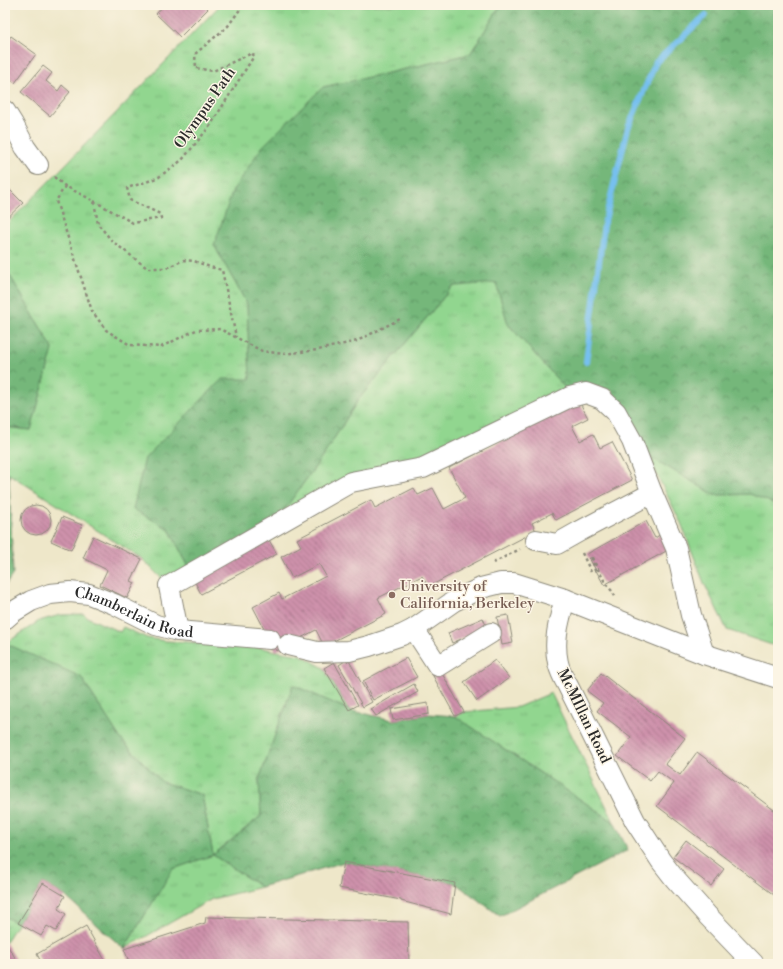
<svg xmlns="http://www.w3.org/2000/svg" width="783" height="969" font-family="'Libre Bodoni',serif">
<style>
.grass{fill:url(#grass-tufts);stroke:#5e805d}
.forest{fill:url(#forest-crowns);stroke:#507152}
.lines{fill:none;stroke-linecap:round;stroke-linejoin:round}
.stream{stroke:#76c0ef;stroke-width:6}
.building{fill:url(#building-back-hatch)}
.minor-casing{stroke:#8c897a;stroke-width:22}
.path{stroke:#8c897a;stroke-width:2.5;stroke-dasharray:3 3;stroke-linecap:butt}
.minor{stroke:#fff;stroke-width:20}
.education-dot{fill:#8d6e63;stroke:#fcf5e5;stroke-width:1.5}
.labels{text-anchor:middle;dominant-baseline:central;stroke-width:3;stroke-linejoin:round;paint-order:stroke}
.street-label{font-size:15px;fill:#2b2b2b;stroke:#fcf5e5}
.education-label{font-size:15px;fill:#785e54;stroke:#fcf5e5;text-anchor:start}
</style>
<defs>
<pattern id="grass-tufts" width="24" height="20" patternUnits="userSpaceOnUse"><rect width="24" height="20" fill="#91d68f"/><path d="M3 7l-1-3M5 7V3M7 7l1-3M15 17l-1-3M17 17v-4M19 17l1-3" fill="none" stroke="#7db87c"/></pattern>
<pattern id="forest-crowns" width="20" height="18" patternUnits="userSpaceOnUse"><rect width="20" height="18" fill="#74b77a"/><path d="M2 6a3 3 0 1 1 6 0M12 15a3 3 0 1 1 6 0" fill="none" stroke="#5f9564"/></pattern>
<pattern id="building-back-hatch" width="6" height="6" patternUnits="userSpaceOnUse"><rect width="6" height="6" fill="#ce91ab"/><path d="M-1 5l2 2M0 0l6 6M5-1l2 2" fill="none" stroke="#a7778b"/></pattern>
</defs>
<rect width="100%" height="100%" fill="#fcf5e5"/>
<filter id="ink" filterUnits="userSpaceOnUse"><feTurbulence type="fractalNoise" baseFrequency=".025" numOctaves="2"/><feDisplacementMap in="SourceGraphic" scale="8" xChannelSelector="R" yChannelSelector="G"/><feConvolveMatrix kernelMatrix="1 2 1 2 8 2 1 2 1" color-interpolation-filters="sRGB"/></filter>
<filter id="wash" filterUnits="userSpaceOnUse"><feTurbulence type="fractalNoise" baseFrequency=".012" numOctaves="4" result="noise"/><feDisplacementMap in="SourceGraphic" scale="16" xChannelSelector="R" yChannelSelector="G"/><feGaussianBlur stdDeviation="0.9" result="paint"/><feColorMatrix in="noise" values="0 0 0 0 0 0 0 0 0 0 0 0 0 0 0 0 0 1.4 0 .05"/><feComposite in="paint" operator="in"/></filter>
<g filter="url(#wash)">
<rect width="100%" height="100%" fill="#eee7c9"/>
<path class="grass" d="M 220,5 L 501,5 L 470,54 L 388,73 L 323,87 L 214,245 L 247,304 L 250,379 L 169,529 L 192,573 L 169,586 L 142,559 L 9,474 L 5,475 L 5,427 L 31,430 L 53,349 L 5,267 L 5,226 L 117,112 Z
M 496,282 L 508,324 L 566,389 L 423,468 L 351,482 L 272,527 L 325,453 L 358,400 L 453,286 Z
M 647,455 L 715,495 L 750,494 L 778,505 L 778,647 L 727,630 L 704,583 L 681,523 Z
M 84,614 L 87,617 L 120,632 L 123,627 L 147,638 L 165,641 L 248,645 L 276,651 L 301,655 L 324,668 L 349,710 L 293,685 L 259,780 L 261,816 L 213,855 L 261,887 L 212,899 L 124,949 L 173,869 L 213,855 L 202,795 L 162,782 L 120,738 L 81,677 L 5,644 L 39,621 L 60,615 Z
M 551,693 L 614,822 L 455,716 L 464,712 L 518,707 Z
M 5,917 L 18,923 L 5,943 Z"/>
<path class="forest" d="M 501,5 L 778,5 L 778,505 L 750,494 L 715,495 L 647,455 L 636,428 L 611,390 L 583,384 L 566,389 L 508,324 L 496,283 L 453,286 L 358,400 L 325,453 L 272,527 L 192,573 L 169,529 L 133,509 L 145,458 L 222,379 L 250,379 L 247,304 L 214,245 L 233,190 L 262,147 L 323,87 L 388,73 L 470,54 Z
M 5,267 L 53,349 L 31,430 L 5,427 Z
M 9,474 L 13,574 L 5,586 L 5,475 Z
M 5,643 L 81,677 L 120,738 L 162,782 L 202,795 L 213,855 L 261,816 L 259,780 L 293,685 L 349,710 L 393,720 L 429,714 L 455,716 L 614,822 L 628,850 L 500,916 L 455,883 L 344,862 L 261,887 L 213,855 L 173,869 L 124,949 L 65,896 L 43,883 L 18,923 L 5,917 Z"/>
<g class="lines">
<path class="stream" d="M 586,362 L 604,224 L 628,128 L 656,62 L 706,15"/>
</g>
<g id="blocks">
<path class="building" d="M 164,5 L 204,5 L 208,9 L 180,37 L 156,14 Z
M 11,36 L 36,54 L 15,83 L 5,75 L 5,44 Z
M 43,66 L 52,73 L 46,81 L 58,91 L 62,85 L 70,92 L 50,116 L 21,92 Z
M 5,185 L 23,203 L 5,220 Z
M 579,401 L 588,418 L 572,426 L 580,441 L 593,434 L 600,448 L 612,442 L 632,480 L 556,520 L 552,513 L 532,523 L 536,531 L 428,587 L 422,576 L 378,598 L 386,614 L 324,646 L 316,630 L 276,651 L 253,607 L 279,593 L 282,599 L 326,576 L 319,564 L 292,578 L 281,557 L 301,546 L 297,539 L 371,500 L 375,508 L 414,488 L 418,495 L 433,488 L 444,509 L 465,498 L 449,468 Z
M21 520a15 15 0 1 1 30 0a15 15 0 1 1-30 0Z
M 62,517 L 82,525 L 71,550 L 51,541 Z
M 646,521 L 655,538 L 661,534 L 670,549 L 604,585 L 587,554 Z
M 93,536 L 142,559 L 131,581 L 135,583 L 127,598 L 100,585 L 107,570 L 83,558 Z
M 269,540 L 277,554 L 201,594 L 194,580 Z
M 508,615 L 513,643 L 502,645 L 497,617 Z
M 483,618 L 487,628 L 452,643 L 448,633 Z
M 406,658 L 417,677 L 373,700 L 363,681 Z
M 348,659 L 372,702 L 363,707 L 339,665 Z
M 495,660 L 509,678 L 477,701 L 464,682 Z
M 334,662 L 358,705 L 349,710 L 324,668 Z
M 440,670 L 464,712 L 455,716 L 432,674 Z
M 601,673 L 685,738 L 665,764 L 680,775 L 697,752 L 778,813 L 778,898 L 657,806 L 674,783 L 658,771 L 650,781 L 617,756 L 631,737 L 597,711 L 603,703 L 587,691 Z
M 414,684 L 418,692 L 376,716 L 371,709 Z
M 428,703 L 429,714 L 393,720 L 391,709 Z
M 686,840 L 724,869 L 711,886 L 673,857 Z
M 344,862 L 455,883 L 451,914 L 401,901 L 401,900 L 339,888 Z
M 43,883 L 65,896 L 58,909 L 66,914 L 56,931 L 47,926 L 41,936 L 18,923 Z
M 206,917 L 408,922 L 409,964 L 130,964 L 124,949 L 205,923 Z
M 86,926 L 107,964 L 42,964 L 37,954 Z
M 5,942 L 16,959 L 11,962 L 12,964 L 5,964 Z"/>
</g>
</g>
<g filter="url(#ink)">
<use href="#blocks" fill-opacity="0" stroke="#8c897a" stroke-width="1"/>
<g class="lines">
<g class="minor-casing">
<g id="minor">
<path d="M 5,111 L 13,124 L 25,147 L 38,165"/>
<path d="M 536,540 L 557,544 L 580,531 L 652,493 L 676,548 L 691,615 L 704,654"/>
<path id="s1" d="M 5,619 L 13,612 L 31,601 L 50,594 L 70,592 L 89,594 L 114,604 L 156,625 L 178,631 L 270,639"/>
<path d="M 414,629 L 438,666 L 491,633"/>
<path d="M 178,631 L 169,586 L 351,482 L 423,468 L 570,397 L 586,393 L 602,399 L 616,412 L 632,441 L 652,493"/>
<path d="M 288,645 L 317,652 L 349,651 L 369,646 L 402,635 L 414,629 L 454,601 L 481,588 L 501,583 L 514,583 L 565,599"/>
<path d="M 754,964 L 707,915 L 675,879 L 661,861 L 635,821 L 568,686 C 564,679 560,671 558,663 C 553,640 559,621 565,599 L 704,654 L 778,678"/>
</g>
</g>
<path class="path" d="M 54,177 L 65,186 L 94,201 L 98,224 L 112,241 L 147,268 L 166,268 L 184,260 L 194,261 L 210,267 L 222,270 L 236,337
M 65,186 L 56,201 L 92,311 L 106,330 L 130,345 L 161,347 L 196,330 L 220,329 L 262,351 L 283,354 L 318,350 L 357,341 L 402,318
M 94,201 L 133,223 L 161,218 L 160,214 L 130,200 L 127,188 L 146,182 L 159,177 L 182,160 L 210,126 L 254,56 L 252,53 L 213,71 L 196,68 L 195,54 L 228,26 L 241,8 L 245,5
M 582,553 L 591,572 L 595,570 L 591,556 L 606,584 L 612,591 L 616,598
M 493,563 L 520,549"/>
<use href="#minor" class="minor"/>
</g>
</g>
<circle class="education-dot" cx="392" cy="595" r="4"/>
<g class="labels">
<g class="street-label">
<text transform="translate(205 108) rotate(-55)">Olympus Path</text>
<text stroke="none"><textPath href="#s1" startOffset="140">Chamberlain Road</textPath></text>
<text transform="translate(584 716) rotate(64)">McMIllan Road</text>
</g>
<g class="education-label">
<text x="400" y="586">University of<tspan x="400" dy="17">California, Berkeley</tspan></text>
</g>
</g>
<rect width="783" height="969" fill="none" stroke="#fcf5e5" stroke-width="20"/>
</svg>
